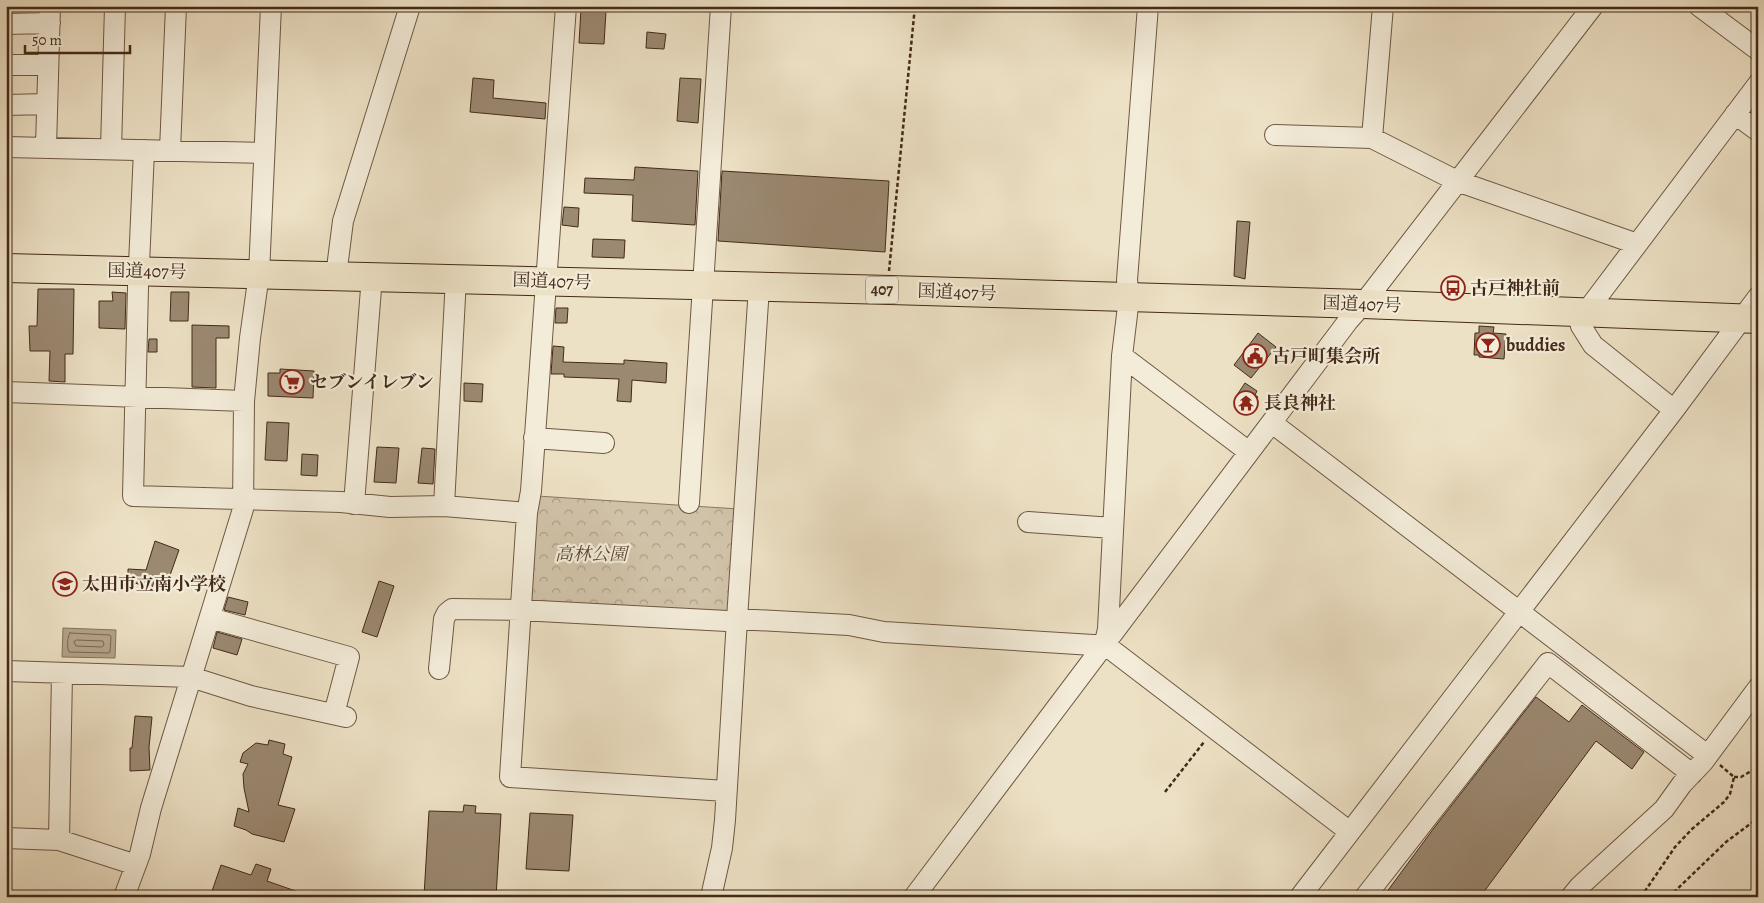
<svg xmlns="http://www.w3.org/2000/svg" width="1764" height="903" font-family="Alegreya,'Noto Serif JP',serif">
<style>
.park{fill:url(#park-crowns);stroke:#8a7660}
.water{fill:#b3a38a;stroke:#86735c}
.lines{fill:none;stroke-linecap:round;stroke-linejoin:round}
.shore{stroke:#7b6651;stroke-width:1}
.building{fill:#9b8972;stroke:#432a18}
.minor-casing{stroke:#6e5843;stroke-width:22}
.highway-casing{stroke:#432a18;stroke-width:30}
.path{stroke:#432a18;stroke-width:2.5;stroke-dasharray:4 2.5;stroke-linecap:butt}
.minor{stroke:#f3ecd9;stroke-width:20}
.highway{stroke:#ede1c5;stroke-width:28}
.labels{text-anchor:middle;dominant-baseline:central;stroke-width:4.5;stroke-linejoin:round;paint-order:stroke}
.shield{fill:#f3ecd9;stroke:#786452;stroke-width:1}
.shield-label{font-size:16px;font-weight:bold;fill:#432a18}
.street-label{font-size:18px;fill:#432a18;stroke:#f3ecd9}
.poi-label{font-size:18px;font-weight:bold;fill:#432a18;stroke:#f3ecd9;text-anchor:start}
.park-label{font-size:18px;font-style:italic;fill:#5f4835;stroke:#f3ecd9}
</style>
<defs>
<pattern id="park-crowns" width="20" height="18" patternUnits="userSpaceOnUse" patternTransform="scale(1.25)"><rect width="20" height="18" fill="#d0c2a8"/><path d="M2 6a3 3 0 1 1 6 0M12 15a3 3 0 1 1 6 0" fill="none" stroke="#aa9e88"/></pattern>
</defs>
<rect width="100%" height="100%" fill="#ede1c5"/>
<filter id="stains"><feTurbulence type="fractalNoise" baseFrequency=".004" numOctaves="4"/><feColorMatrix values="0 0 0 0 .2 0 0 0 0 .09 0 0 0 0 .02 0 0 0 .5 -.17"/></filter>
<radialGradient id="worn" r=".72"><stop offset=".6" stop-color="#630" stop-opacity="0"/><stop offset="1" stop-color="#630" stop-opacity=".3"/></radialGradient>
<path class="park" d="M 537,496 L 739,509 L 731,610 L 725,612 L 534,605 L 530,600 Z"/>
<path class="water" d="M 63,628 L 116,630 L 115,658 L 62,657 Z"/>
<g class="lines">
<path class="shore" d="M 70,633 L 110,635 L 111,637 L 110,652 L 108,653 L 69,652 C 67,648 67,637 70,633 Z
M 77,640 L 103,641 L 104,645 L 102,647 L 76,646 L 74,642 Z"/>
</g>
<path class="building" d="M 581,9 L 606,11 L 604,44 L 579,43 Z
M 647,32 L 666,34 L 664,49 L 646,48 Z
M 473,78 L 494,80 L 493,98 L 546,103 L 545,119 L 470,112 Z
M 680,78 L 701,79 L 698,123 L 677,121 Z
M 635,167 L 698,171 L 695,225 L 632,221 L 633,195 L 584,193 L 585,178 L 634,180 Z
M 722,171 L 889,181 L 885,252 L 718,241 Z
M 564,207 L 579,208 L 578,227 L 562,225 Z
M 1237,221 L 1250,222 L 1245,279 L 1234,276 Z
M 593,239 L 625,240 L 624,258 L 592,257 Z
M 38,289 L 74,289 L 73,354 L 65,354 L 65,382 L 49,381 L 50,351 L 30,351 L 29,326 L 37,326 Z
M 112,292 L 126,293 L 125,329 L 99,328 L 99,301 L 113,301 Z
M 171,292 L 189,292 L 188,321 L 170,321 Z
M 556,308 L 568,308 L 567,323 L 555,323 Z
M 192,325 L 229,326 L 229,338 L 216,338 L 216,388 L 192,387 Z
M 1479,326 L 1494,327 L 1493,333 L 1506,334 L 1504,359 L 1479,357 L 1479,355 L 1474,355 L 1475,333 L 1479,333 Z
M 1258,333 L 1276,347 L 1251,378 L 1234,365 Z
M 149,339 L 157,339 L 157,352 L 148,352 Z
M 553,346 L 564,347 L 563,362 L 624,364 L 624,360 L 667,363 L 666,383 L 632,380 L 631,402 L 617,401 L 619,379 L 564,377 L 564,374 L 551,374 Z
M 280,369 L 314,371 L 313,398 L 268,396 L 268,373 L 280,373 Z
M 464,383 L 483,384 L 482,402 L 464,401 Z
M 1245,383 L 1257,391 L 1255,395 L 1258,397 L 1250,408 L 1235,398 Z
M 267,422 L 289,423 L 287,461 L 265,460 Z
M 377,447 L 399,448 L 396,483 L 374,482 Z
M 422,448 L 435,449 L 433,484 L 418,483 Z
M 302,454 L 318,455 L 317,476 L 301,475 Z
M 155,541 L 179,550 L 168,581 L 156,576 L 152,588 L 128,581 L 128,569 L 146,570 Z
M 379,581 L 394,586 L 377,637 L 362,632 Z
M 228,597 L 248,602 L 245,615 L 224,610 Z
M 217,632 L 242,639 L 237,655 L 213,648 Z
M 1536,697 L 1569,722 L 1582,705 L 1644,752 L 1632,769 L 1596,741 L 1480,897 L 1383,897 L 1434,828 Z
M 135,716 L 152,717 L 149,747 L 150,770 L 130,771 L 130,748 L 132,748 Z
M 269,740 L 285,744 L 283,754 L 292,757 L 278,805 L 295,809 L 284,842 L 252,834 L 246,830 L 234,826 L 238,808 L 249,812 L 244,788 L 243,774 L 248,764 L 240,762 L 243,753 L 256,743 L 268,745 Z
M 464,805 L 476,806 L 475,813 L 501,814 L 496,897 L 424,896 L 429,811 L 463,812 Z
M 530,813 L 573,815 L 569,871 L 526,869 Z
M 256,864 L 271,869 L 267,881 L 307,895 L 307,897 L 210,897 L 221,865 L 251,875 Z"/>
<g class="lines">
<g class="minor-casing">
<path id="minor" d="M 566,6 L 531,491 L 527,513 L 510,777 L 726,791
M 1699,6 L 1758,50
M 6,24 L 50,23
M 6,65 L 48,65
M 6,105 L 47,104
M 1735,114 L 1758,131
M 1275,135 L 1372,138 L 1457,181 L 1637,244
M 1372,138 L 1383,6
M 6,147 L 264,153
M 46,147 L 50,6
M 111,149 L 115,6
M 144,150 L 138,288 L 133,496 L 341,502 L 390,507 L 444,506 L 527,513
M 170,150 L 176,6
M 336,276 L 343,221 L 410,6
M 1577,312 L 1581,326 L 1593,345 L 1674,410
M 1586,312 L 1758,84
M 1122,356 L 1249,452
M 6,392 L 244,401
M 1272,423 L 1707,755
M 534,438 L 604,443
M 689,503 L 721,6
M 354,504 L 372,276
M 444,506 L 456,278
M 1028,522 L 1113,528
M 210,618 L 349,657 L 334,714
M 1105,642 L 1108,629 L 1122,356 L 1129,298 L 1127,280 L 1148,6
M 439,669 L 444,619 L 447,613 L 452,609 L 520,610 L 727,621 L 737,619 L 849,625 L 884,632 L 1093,645 L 1104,644 L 1350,832
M 6,671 L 191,677 L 251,696 L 346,717
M 6,838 L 59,840 L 136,865
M 59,840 L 62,673
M 124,897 L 140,854 L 151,808 L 243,509 L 244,401 L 250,338 L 259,274 L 271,6
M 711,897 L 722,848 L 725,820 L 737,619 L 759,287
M 914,897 L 1348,321 L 1363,304 L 1593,6
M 1300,897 L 1674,410 L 1758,297
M 1365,897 L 1548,663 L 1692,774
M 1571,897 L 1580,886 L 1664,809 L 1682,784 L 1703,762 L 1758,688"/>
</g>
<g class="highway-casing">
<path id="highway" d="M 6,268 L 890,290 L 1363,304 L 1758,319"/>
</g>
<path class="path" d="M 889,271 L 915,6
M 1734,777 L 1741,777 L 1758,767
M 1165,792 L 1204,742
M 1641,897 L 1675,847 L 1692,829 L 1724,802 L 1730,794 L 1734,777 L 1720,765
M 1669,897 L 1726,842 L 1758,818"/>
<use href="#minor" class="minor"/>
<use href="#highway" class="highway"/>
</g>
<defs>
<g id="bus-ring" transform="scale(1.25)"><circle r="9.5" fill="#f3ecd9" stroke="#8f2418" stroke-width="1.5"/><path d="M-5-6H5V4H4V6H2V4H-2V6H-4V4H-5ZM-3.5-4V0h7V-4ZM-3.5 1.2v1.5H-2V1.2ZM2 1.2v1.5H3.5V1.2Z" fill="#8f2418"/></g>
<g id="bar-ring" transform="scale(1.25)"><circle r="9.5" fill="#f3ecd9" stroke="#8f2418" stroke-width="1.5"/><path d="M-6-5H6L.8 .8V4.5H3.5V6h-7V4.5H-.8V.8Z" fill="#8f2418"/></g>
<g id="civic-ring" transform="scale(1.25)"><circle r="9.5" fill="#f3ecd9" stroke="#8f2418" stroke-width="1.5"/><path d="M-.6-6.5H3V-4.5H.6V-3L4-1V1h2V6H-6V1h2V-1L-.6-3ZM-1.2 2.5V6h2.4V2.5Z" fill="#8f2418"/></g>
<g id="supermarket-ring" transform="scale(1.25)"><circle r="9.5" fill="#f3ecd9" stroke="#8f2418" stroke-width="1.5"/><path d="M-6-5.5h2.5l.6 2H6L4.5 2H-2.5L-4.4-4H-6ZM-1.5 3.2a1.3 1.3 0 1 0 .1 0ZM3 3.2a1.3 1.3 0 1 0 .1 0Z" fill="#8f2418"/></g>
<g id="temple-ring" transform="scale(1.25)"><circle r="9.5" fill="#f3ecd9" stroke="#8f2418" stroke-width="1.5"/><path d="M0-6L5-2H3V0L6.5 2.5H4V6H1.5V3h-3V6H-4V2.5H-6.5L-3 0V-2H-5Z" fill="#8f2418"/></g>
<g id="school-ring" transform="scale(1.25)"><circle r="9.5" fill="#f3ecd9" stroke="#8f2418" stroke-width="1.5"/><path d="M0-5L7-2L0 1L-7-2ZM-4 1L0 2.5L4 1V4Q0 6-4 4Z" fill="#8f2418"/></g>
</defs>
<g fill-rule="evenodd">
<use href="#bus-ring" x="1453" y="288"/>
<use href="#bar-ring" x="1488" y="345"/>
<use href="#civic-ring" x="1255" y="356"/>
<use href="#supermarket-ring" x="292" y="382"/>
<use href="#temple-ring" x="1246" y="403"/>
<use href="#school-ring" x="65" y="584"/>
</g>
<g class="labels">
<rect class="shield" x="866" y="276.5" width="32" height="27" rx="4"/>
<g class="shield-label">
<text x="882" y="290">407</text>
</g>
<g class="street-label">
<text transform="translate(147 271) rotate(1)">国道407号</text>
<text transform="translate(552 281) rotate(2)">国道407号</text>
<text transform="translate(957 292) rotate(2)">国道407号</text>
<text transform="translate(1362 304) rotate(2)">国道407号</text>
</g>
<g class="poi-label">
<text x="1470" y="288">古戸神社前</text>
<text x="1506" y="345">buddies</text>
<text x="1272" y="356">古戸町集会所</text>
<text x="310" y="382">セブンイレブン</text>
<text x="1264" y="403">長良神社</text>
<text x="82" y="584">太田市立南小学校</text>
</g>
<g class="park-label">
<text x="591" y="554">高林公園</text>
</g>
</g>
<rect width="1764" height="903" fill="none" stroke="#ede1c5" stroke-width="25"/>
<rect x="8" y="8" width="1749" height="888" fill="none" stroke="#432a18" stroke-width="2.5"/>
<rect x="12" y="12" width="1739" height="878" fill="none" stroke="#432a18"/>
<path d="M25 45v8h105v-8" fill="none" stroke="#432a18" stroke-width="2.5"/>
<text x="32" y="45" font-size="15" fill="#432a18" stroke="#f3ecd9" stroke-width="4" paint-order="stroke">50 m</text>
<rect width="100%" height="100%" filter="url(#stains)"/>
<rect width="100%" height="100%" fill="url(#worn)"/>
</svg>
